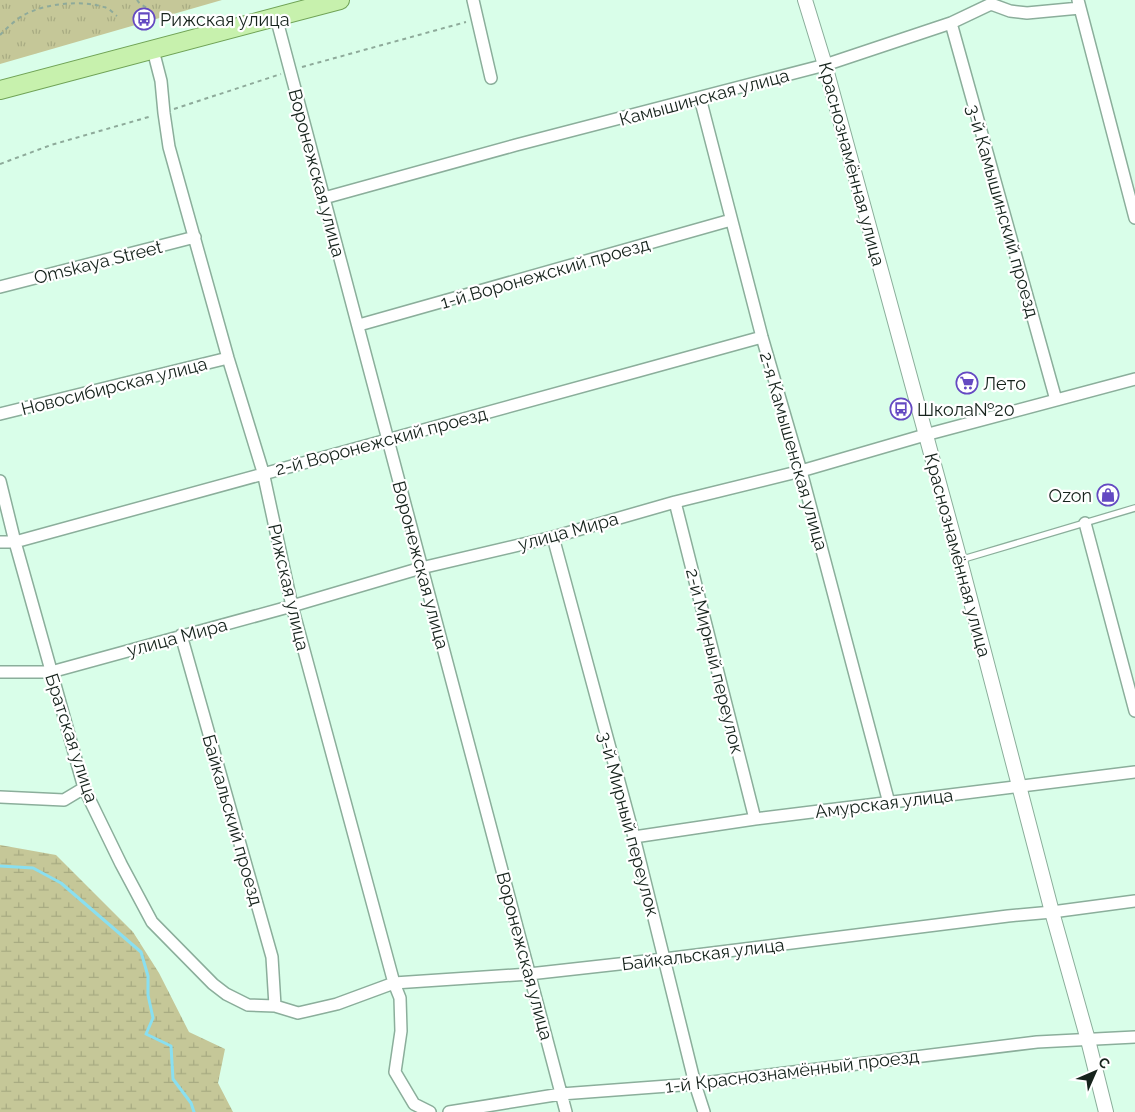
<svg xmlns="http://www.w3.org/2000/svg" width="1135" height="1112" font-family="Raleway,sans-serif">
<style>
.wetland{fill:url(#wetland-marsh)}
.park{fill:url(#park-tufts)}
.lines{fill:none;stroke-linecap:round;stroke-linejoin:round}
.stream{stroke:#89dff0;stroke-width:3}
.service-casing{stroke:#8bae9b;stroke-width:8}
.minor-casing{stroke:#8bae9b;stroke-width:14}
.tertiary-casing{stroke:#8bae9b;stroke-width:16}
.primary-casing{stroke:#70a356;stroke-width:20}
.path{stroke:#8eaa9a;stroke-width:2;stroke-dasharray:4 4;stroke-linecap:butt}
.service{stroke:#fff;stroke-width:5.5}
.minor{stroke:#fff;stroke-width:11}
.tertiary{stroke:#fff;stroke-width:14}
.primary{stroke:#c7f1ad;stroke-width:18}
.labels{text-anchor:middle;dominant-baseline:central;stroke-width:4.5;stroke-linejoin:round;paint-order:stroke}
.poi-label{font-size:18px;fill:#16231c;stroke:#fff;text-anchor:start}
.street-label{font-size:18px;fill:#16231c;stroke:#fff}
</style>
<defs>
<pattern id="wetland-marsh" width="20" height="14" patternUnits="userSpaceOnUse" patternTransform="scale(1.25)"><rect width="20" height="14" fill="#c5c798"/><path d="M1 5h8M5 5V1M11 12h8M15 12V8" fill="none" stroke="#a8ab82"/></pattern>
<pattern id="park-tufts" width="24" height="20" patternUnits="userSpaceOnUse" patternTransform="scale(1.25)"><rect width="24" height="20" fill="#c5c798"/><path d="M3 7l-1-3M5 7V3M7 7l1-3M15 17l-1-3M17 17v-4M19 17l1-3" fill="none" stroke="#a8ab82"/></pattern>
</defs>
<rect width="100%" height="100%" fill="#d9fee9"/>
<path class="wetland" d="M 0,845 L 56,855 L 133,932 L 159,973 L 189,1032 L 225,1049 L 218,1083 L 233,1112 L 0,1112 Z"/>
<path class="park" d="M 0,0 L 222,0 L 0,64 Z"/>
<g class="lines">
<path class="stream" d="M 0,866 L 33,868 L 61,883 L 141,952 L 148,976 L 148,995 L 153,1018 L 146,1034 L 171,1046 L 173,1079 L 191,1103 L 194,1112"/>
<g class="service-casing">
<path id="service" d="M 960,560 L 1135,508"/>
</g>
<g class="minor-casing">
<path id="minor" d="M 473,0 L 491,78
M 1078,0 L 1135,218
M 276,17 L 566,1112
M 951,23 L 1056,400
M 153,50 L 161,81 L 164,113 L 169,147 L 228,358 L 263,472 L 292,606 L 394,983 L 400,998 L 401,1031 L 395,1072 L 414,1104 L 430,1112
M 700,98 L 762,337 L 801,471 L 889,803
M 324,198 L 516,145 L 825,65 L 951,23 L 991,4 L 1010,11 L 1027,13 L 1080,8
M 0,287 L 195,237
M 359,325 L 731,220
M 0,414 L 228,358
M 0,481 L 15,542 L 84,788 L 121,864 L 152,922 L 213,984 L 226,994 L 248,1005 L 275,1006 L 298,1013 L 337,1004 L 394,983 L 529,974 L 664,959 L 1008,916 L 1052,912 L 1135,901
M 675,502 L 755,819
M 1085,523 L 1135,711
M 553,537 L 634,837 L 695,1084 L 704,1112
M 0,542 L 15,542 C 263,472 513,406 762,337
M 181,635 L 272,957 L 275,1006
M 0,672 L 51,672 L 292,606 L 421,568 L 553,537 L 675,502 L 801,471 L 925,435 L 1135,379
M 0,797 L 64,800 L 84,788
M 634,837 L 755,819 L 1135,772
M 449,1112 L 561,1094 L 695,1084 L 1037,1042 L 1135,1037"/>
</g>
<g class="tertiary-casing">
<path id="tertiary" d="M 805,0 L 825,65 L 960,560 L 1052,912 L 1088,1040 L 1106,1112"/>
</g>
<g class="primary-casing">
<path id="primary" d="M 0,90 L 340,0"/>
</g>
<path class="path" d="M 137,0 L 140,4 L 147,8
M 0,35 C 7,28 15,20 24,15 C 46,3 81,0 104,7 C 109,8 113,13 117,16
M 302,67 L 466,22
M 174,109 L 281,74
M 0,164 L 51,145 L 152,116"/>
<use href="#service" class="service"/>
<use href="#minor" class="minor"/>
<use href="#tertiary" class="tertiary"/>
<use href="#primary" class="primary"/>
</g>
<defs>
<g id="bus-ring" transform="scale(1.125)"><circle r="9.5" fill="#fff" stroke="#6449c2" stroke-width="1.5"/><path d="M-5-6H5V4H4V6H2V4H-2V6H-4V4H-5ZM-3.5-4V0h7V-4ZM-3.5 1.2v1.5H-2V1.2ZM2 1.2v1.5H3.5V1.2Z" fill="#6449c2"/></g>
<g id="supermarket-ring" transform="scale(1.125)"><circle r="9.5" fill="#fff" stroke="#6449c2" stroke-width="1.5"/><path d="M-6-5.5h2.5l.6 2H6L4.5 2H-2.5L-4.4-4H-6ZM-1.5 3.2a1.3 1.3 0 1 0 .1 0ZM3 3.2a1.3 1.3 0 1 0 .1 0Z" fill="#6449c2"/></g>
<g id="shop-ring" transform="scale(1.125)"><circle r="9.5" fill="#fff" stroke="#6449c2" stroke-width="1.5"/><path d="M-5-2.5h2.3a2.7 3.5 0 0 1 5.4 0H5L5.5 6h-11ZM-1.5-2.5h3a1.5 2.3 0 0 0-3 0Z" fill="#6449c2"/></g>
</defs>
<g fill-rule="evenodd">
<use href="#bus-ring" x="144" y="19"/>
<use href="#supermarket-ring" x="967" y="383"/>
<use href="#bus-ring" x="901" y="409"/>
<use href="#shop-ring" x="1108" y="495"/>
</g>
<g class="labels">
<g class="poi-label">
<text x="160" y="19">Рижская улица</text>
<text x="983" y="383">Лето</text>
<text x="917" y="409">Школа№20</text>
<text x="1092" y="495" text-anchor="end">Ozon</text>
</g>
<g class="street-label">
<text transform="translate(704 97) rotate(-15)">Камышинская улица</text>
<text transform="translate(852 164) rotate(75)">Краснознамённая улица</text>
<text transform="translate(317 173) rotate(75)">Воронежская улица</text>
<text transform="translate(1003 211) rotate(74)">3-й Камышинский проезд</text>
<text transform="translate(98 262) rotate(-14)">Omskaya Street</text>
<text transform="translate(545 273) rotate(-16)">1-й Воронежский проезд</text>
<text transform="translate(114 386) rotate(-14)">Новосибирская улица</text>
<text transform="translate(381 441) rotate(-15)">2-й Воронежский проезд</text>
<text transform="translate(794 451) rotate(74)">2-я Камышенская улица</text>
<text transform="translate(568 531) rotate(-15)">улица Мира</text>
<text transform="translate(958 555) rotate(75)">Краснознамённая улица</text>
<text transform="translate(421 565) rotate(75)">Воронежская улица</text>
<text transform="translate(289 587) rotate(77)">Рижская улица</text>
<text transform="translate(177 637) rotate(-15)">улица Мира</text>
<text transform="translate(715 661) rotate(76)">2-й Мирный переулок</text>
<text transform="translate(72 738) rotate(72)">Братская улица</text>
<text transform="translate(884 803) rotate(-7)">Амурская улица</text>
<text transform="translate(233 820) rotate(74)">Байкальский проезд</text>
<text transform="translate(629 824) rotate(75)">3-й Мирный переулок</text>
<text transform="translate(703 954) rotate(-7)">Байкальская улица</text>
<text transform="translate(525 956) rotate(75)">Воронежская улица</text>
<text transform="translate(792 1071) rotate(-7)">1-й Краснознамённый проезд</text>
</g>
</g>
<g transform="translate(1095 1072) rotate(45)" stroke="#ffffff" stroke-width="4" paint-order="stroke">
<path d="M0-4L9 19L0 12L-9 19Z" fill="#16231c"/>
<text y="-8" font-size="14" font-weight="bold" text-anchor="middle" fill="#16231c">С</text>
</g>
</svg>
